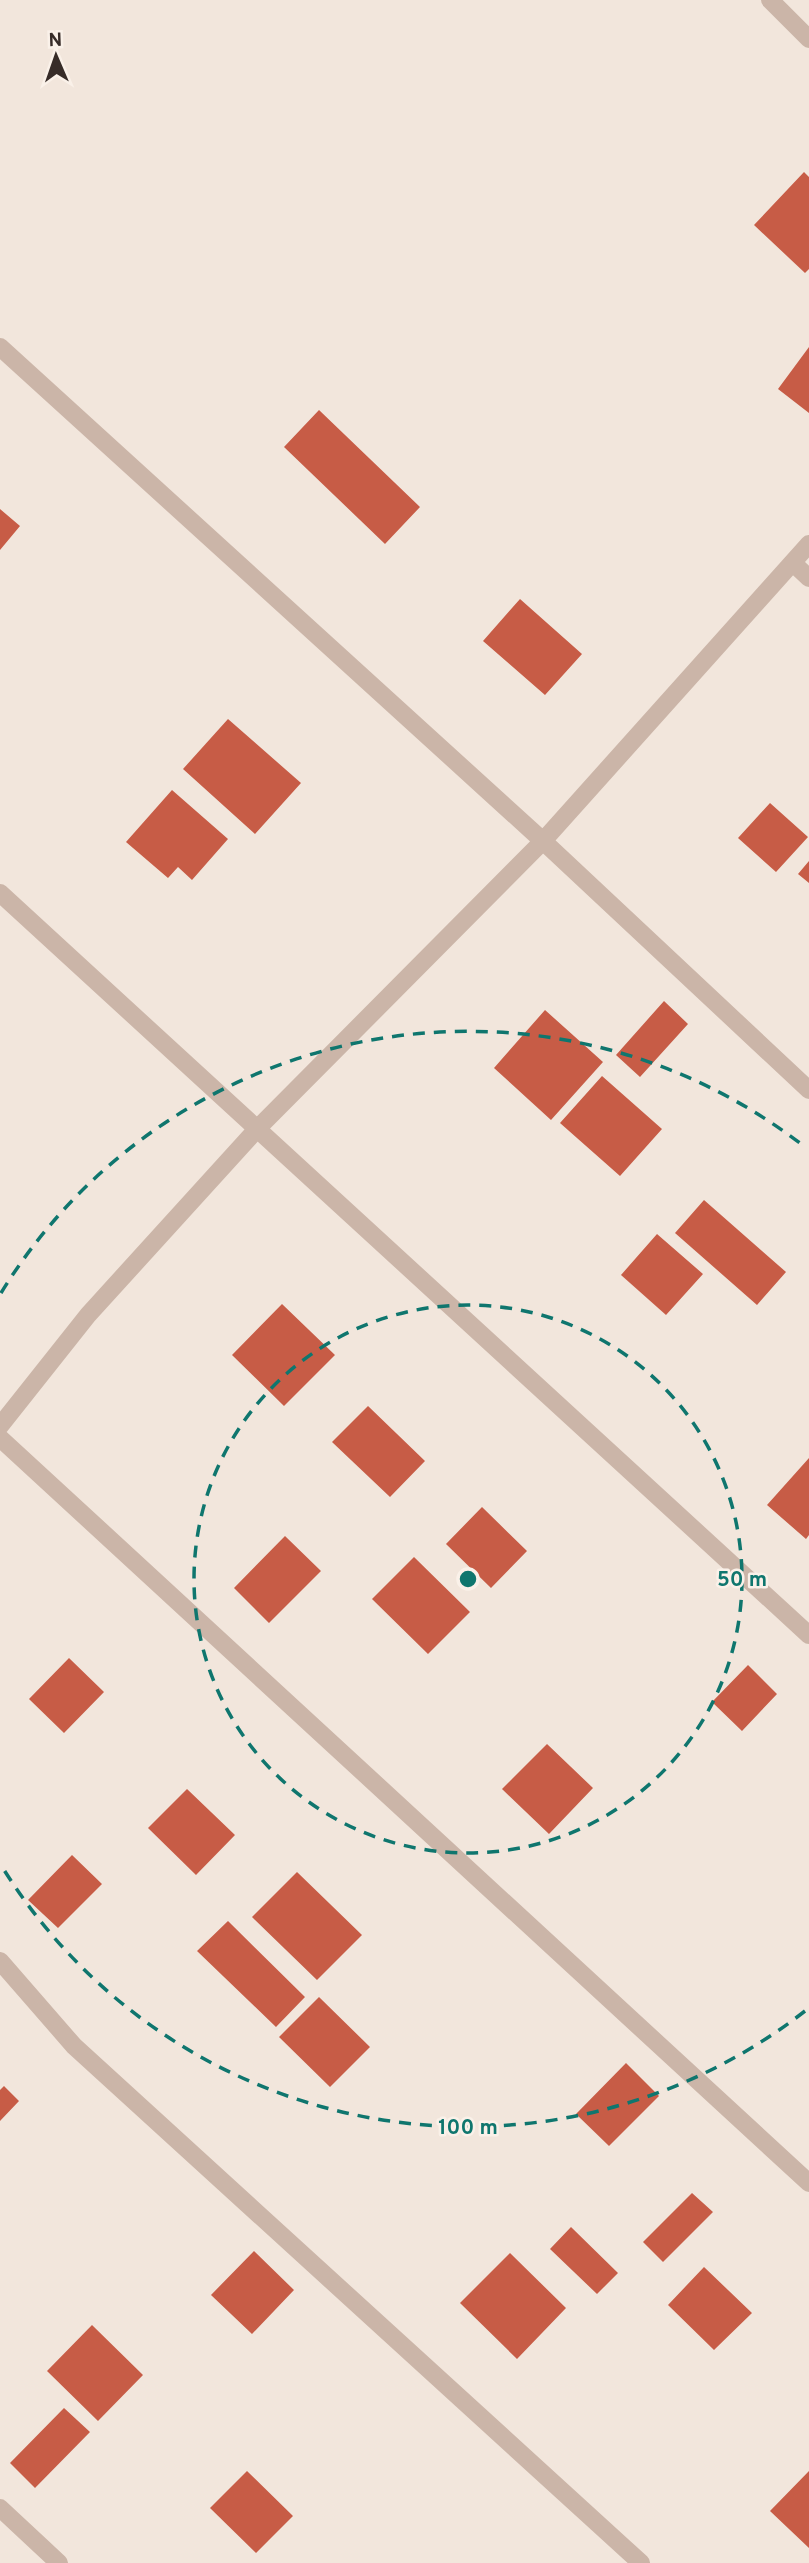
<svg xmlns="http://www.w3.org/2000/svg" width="809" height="2563" font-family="Overpass,sans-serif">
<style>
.building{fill:#c75c46}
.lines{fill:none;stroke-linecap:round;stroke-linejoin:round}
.street{stroke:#cbb5a8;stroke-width:18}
.ring{fill:none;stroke:#0f766e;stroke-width:3.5;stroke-dasharray:12 9}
.centre{fill:#0f766e;stroke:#faf1e9;stroke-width:3.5}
.ring-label{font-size:21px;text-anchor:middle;font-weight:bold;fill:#0f766e;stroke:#faf1e9;stroke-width:5;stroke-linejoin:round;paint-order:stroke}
</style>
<rect width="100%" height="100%" fill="#f2e6dc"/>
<path class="building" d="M 804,172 L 809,177 L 809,269 L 805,273 L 754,225 Z
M 809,347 L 809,413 L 778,389 Z
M 319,410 L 420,507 L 385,544 L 284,447 Z
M 0,509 L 20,526 L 0,550 Z
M 520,599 L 582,654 L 545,695 L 483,641 Z
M 228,719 L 301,783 L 255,834 L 183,769 Z
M 172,790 L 228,839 L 192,880 L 178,867 L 168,878 L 126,842 Z
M 770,803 L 808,837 L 776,872 L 738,838 Z
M 809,861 L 809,883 L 798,874 Z
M 664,1001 L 688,1024 L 640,1077 L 616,1055 Z
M 545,1010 L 603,1062 L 551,1120 L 494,1068 Z
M 602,1076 L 662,1129 L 620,1176 L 560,1123 Z
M 704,1200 L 786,1272 L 757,1305 L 675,1233 Z
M 657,1234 L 703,1274 L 666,1315 L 621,1275 Z
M 282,1304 L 335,1355 L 284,1406 L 232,1355 Z
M 368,1406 L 425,1461 L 390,1497 L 332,1442 Z
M 809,1458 L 809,1535 L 806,1539 L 767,1505 Z
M 482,1507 L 527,1551 L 491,1588 L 446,1544 Z
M 285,1536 L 321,1571 L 269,1623 L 234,1588 Z
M 414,1557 L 470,1612 L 428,1654 L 372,1599 Z
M 69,1658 L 104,1692 L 64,1733 L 29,1699 Z
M 748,1665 L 777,1694 L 742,1731 L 712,1702 Z
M 547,1744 L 593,1788 L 549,1834 L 502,1789 Z
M 187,1789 L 235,1835 L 196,1875 L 148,1828 Z
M 72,1855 L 102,1884 L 58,1928 L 28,1900 Z
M 297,1872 L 362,1935 L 317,1980 L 252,1917 Z
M 228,1921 L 305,1997 L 276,2027 L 197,1951 Z
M 319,1997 L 370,2047 L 330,2087 L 279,2037 Z
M 626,2063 L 659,2096 L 609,2146 L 576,2114 Z
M 4,2086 L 19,2101 L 0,2121 L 0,2090 Z
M 692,2193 L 713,2212 L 663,2262 L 643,2242 Z
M 571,2227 L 618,2273 L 597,2294 L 550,2249 Z
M 254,2251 L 294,2290 L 252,2334 L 211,2295 Z
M 510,2253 L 566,2308 L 517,2359 L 460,2303 Z
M 704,2267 L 752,2313 L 714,2350 L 668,2305 Z
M 92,2325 L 143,2375 L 98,2421 L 47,2371 Z
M 64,2408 L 90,2432 L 35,2488 L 10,2463 Z
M 247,2471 L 293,2516 L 256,2553 L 210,2508 Z
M 809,2471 L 809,2548 L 770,2511 Z"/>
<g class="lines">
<path class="street" d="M 770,0 L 809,39
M 0,347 L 543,841 L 809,1090
M 793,563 L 809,578
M 0,893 L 809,1635
M 0,1426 L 88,1315 L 257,1129 L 543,841 L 809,544
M 0,1438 L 809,2183
M 0,1961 L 74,2046 L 641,2563
M 0,2508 L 59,2563"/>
</g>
<g class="ring">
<circle cx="468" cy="1579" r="274"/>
<path d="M805 2011A548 548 0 0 1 1 1865M1 1293A548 548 0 0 1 805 1147"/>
</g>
<circle cx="468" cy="1579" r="10" class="centre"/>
<g class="ring-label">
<text x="742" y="1586">50 m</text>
<text x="468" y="2134">100 m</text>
</g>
<g transform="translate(56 56) rotate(358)" stroke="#faf1e9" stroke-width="5" paint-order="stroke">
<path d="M0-5L12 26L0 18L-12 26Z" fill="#372c28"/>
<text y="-10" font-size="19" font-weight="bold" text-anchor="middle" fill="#372c28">N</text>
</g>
</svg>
